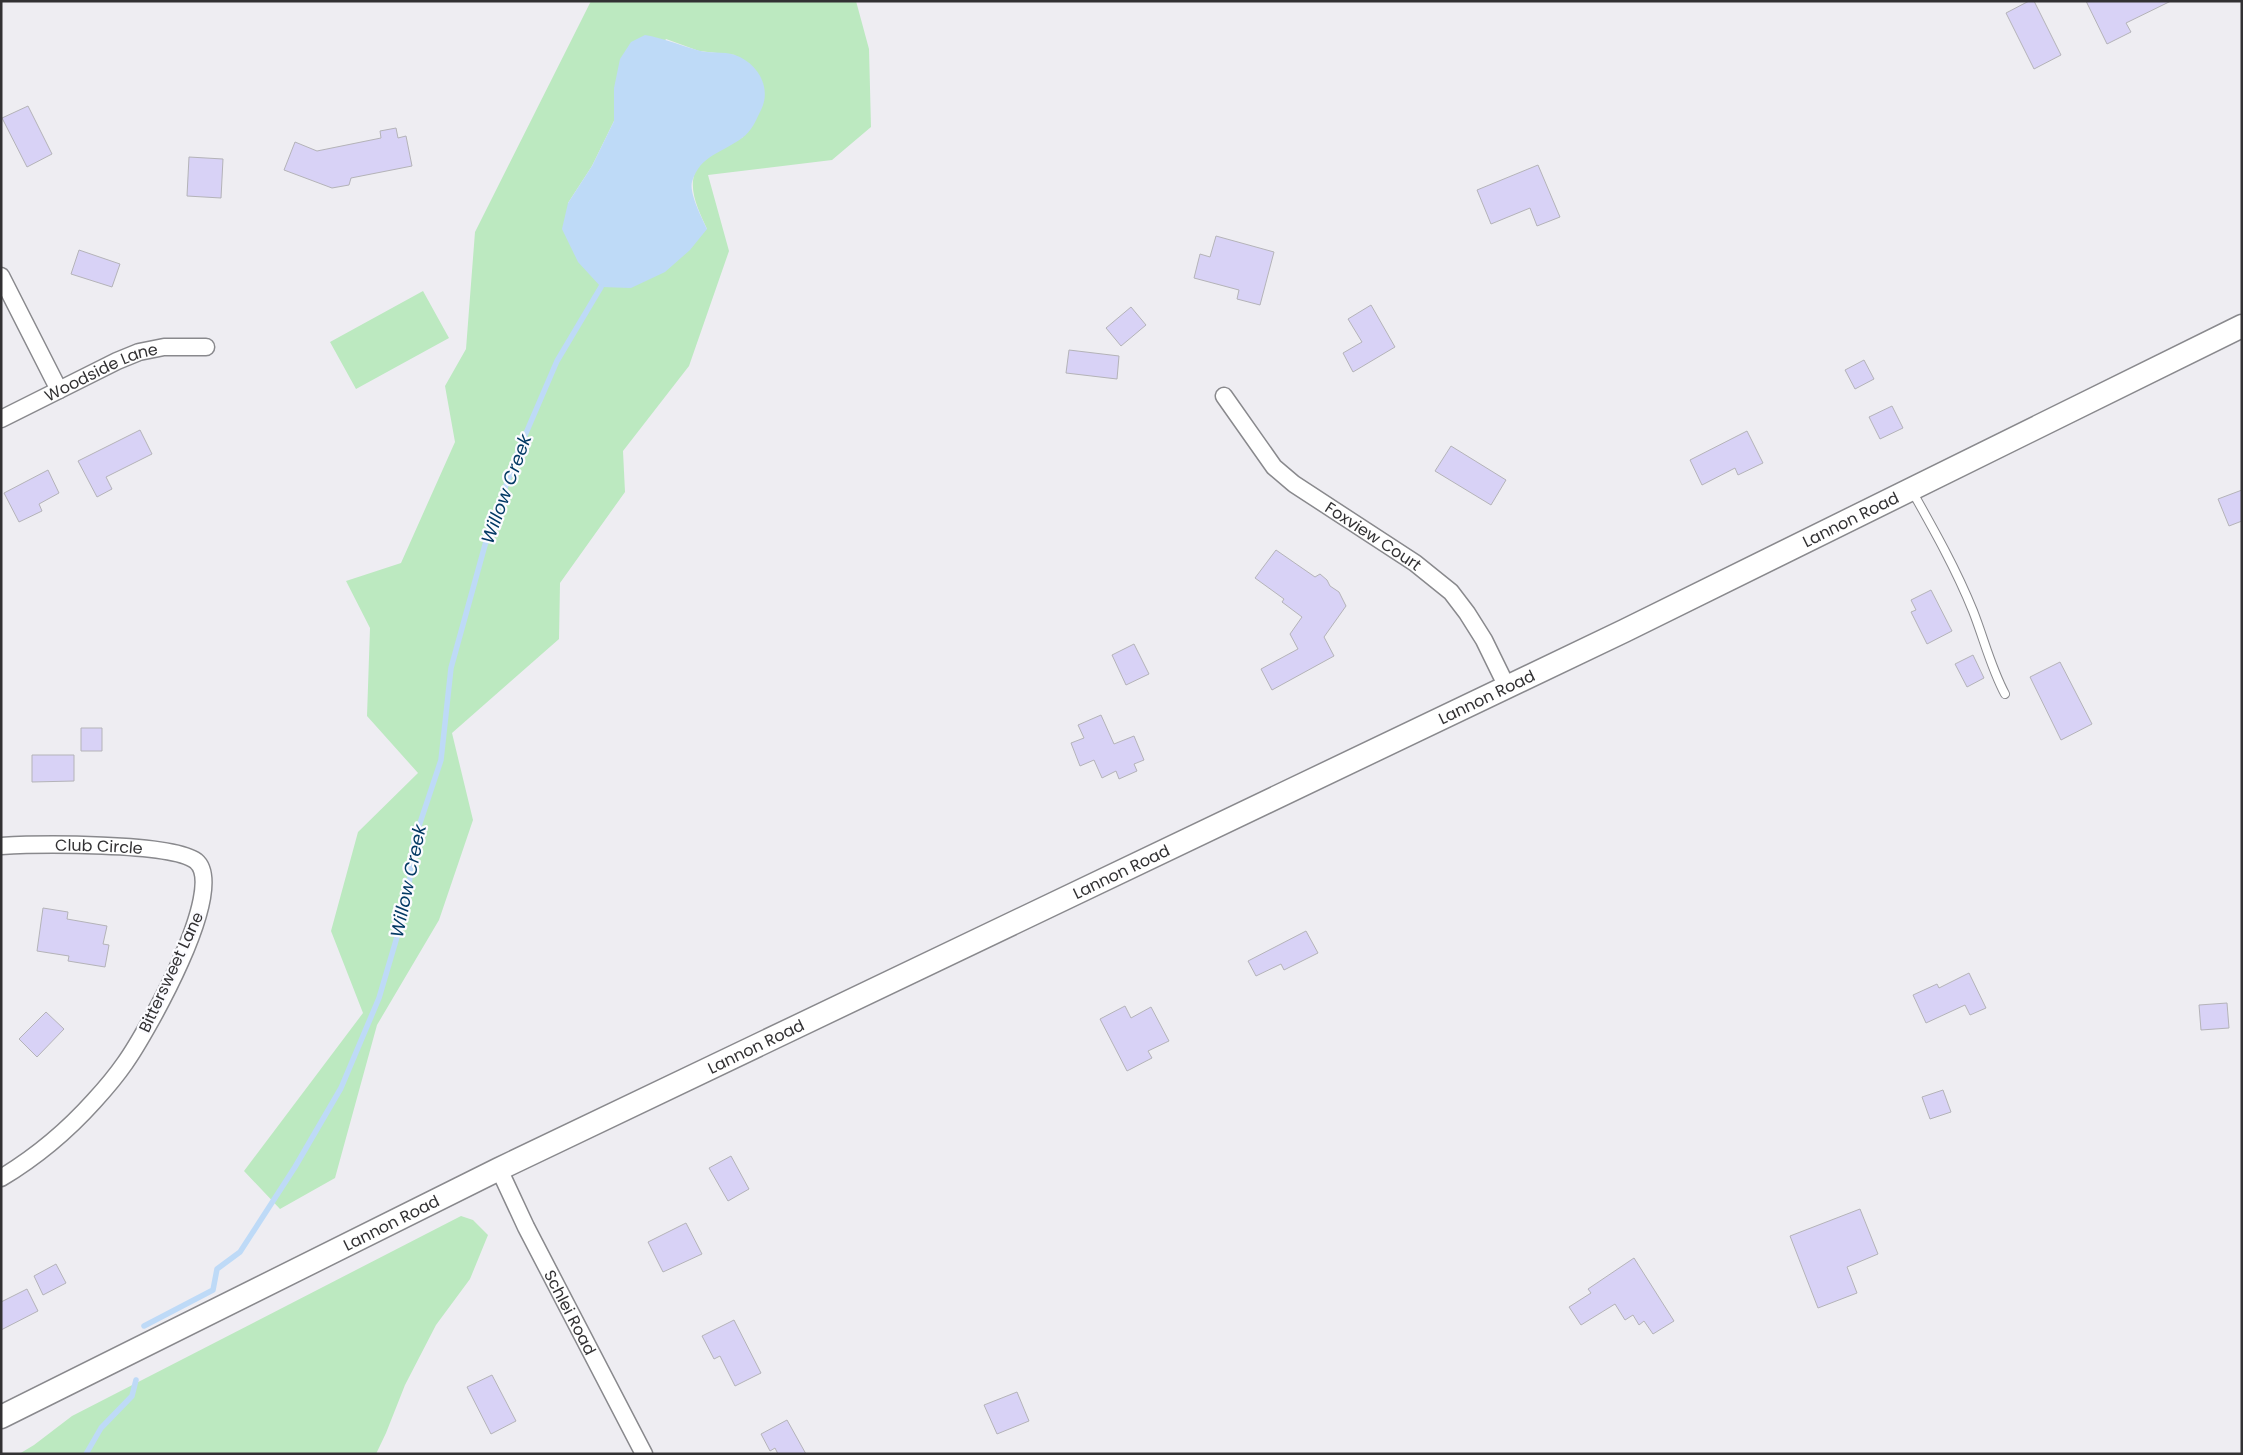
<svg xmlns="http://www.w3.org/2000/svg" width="2243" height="1455" font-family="Poppins,sans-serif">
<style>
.green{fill:#bce9c0;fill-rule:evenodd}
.water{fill:#bedaf7}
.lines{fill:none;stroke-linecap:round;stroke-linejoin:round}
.stream{stroke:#bedaf7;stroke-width:5.5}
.building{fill:#d8d2f6;stroke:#b4b3b8}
.lane-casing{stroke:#89898d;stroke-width:10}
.street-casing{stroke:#89898d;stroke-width:19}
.secondary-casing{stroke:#89898d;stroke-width:25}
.lane{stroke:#fff;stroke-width:8}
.street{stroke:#fff;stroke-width:16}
.secondary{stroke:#fff;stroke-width:22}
.labels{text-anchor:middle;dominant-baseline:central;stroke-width:4.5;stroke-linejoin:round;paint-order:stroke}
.street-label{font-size:16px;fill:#323133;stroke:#fbfbff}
.water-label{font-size:18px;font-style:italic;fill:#023964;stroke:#fbfbff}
</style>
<rect width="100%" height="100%" fill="#eeedf2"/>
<path class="green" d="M 591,1 L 856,1 L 869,49 L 871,127 L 832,160 L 708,175 L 729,251 L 689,366 L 623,451 L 625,492 L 560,583 L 559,639 L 452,733 L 473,820 L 439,920 L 377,1025 L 335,1178 L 280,1209 L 244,1171 L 363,1013 L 331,931 L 358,832 L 418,773 L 367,716 L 370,628 L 346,581 L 401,563 L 455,442 L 445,386 L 466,349 L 475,232 ZM 666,39 L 699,51 L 735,55 L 743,137 C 732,144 711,153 702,162 C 683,181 698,209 707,229 L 568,203 L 592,166 L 614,121 Z
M 423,291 L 449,338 L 356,389 L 330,342 Z
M 461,1216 L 473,1220 L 488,1235 L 470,1279 L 436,1325 L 405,1385 L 386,1433 L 376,1454 L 19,1454 L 34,1445 L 72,1416 Z"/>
<path class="water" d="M 645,35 C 663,38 679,45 697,50 C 709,54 723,51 735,55 C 758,63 772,88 761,110 C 756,120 752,131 742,138 C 722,153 700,155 692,182 C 689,193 702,218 707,229 L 690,250 L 665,272 L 631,288 L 601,287 L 578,262 L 562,229 L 568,203 L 592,166 L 614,121 L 614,88 L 620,59 L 631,42 Z"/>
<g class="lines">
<path class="stream" d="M 144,1326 L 213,1290 L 217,1269 L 240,1252 L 295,1167 L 341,1088 L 379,998 L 407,903 L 414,841 L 441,760 L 451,668 L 485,545 L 517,454 L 557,361 L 601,287
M 86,1454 L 101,1428 L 132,1396 L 136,1380"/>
</g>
<path class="building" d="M 2029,1 L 2034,1 L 2061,55 L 2034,69 L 2006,13 Z
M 2086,1 L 2171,1 L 2126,23 L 2131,32 L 2107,44 Z
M 28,106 L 52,154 L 27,167 L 2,118 Z
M 396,128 L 398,138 L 406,136 L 412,166 L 351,178 L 349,185 L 332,188 L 284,170 L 295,142 L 317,151 L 381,138 L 380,131 Z
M 189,157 L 223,159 L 221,198 L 187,196 Z
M 1538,165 L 1560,217 L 1537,226 L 1530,208 L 1491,224 L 1477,190 Z
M 1216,236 L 1274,252 L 1260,305 L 1237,299 L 1239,290 L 1194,278 L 1200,254 L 1210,257 Z
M 79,250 L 120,264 L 112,287 L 71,274 Z
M 1371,305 L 1395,347 L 1353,372 L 1343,353 L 1362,342 L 1348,319 Z
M 1131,307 L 1146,325 L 1121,346 L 1106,328 Z
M 1069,350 L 1119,356 L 1117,379 L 1066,373 Z
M 1864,360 L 1874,379 L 1855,389 L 1845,370 Z
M 1892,406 L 1903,428 L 1880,439 L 1869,417 Z
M 140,430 L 152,454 L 106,477 L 112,489 L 97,497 L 78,461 Z
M 1747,431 L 1763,463 L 1738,475 L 1735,468 L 1702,485 L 1690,460 Z
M 1451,446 L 1506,480 L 1491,505 L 1435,471 Z
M 48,470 L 59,493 L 39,504 L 42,511 L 19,522 L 4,493 Z
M 2242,490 L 2242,521 L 2229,526 L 2218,499 Z
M 1276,550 L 1315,577 L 1320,574 L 1327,580 L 1330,586 L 1339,592 L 1346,606 L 1324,637 L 1334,656 L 1272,690 L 1261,669 L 1298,649 L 1290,634 L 1302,617 L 1282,602 L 1284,599 L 1255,578 Z
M 1931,590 L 1952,631 L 1927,644 L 1911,612 L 1916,610 L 1911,600 Z
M 1134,644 L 1149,674 L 1126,685 L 1112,655 Z
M 1973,655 L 1984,678 L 1967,687 L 1955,664 Z
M 2060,662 L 2092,724 L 2061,740 L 2030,677 Z
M 1101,715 L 1114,744 L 1134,736 L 1144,760 L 1134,764 L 1137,771 L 1119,779 L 1116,771 L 1102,778 L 1094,760 L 1080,766 L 1071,743 L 1084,738 L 1078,725 Z
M 81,728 L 102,728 L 102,751 L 81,751 Z
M 32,755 L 74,755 L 74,781 L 32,782 Z
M 43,908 L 68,912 L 67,919 L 107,926 L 103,944 L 109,945 L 105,967 L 68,961 L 69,956 L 37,951 Z
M 1306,931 L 1318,953 L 1284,970 L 1281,964 L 1256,976 L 1248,961 Z
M 1969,973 L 1986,1008 L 1970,1015 L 1965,1005 L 1926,1023 L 1913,995 L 1937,984 L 1939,988 Z
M 2227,1003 L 2229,1028 L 2201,1030 L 2199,1005 Z
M 1125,1006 L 1131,1018 L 1151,1007 L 1169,1041 L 1148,1051 L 1152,1058 L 1127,1071 L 1100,1019 Z
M 46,1012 L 64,1029 L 37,1057 L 19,1039 Z
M 1943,1090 L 1951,1112 L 1930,1119 L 1922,1097 Z
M 731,1156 L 749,1189 L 728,1201 L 709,1168 Z
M 1860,1209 L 1878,1254 L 1847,1267 L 1857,1293 L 1818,1308 L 1790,1236 Z
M 686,1223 L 702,1254 L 663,1272 L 648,1242 Z
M 1634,1258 L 1674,1321 L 1653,1334 L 1644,1321 L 1639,1325 L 1633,1315 L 1625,1320 L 1615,1304 L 1581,1325 L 1569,1307 L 1591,1293 L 1588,1289 Z
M 56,1264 L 66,1283 L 43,1295 L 34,1276 Z
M 27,1289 L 38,1311 L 1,1330 L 1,1302 Z
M 734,1320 L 761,1373 L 735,1386 L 720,1356 L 714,1359 L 702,1336 Z
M 492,1375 L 516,1421 L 491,1434 L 467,1387 Z
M 1017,1392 L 1029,1421 L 997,1434 L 984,1405 Z
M 787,1420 L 806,1454 L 778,1454 L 775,1448 L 770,1451 L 761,1434 Z"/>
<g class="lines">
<g class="lane-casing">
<path id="lane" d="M 1912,491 C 1934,530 1956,569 1973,611 C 1984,639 1991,668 2005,694"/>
</g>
<g class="street-casing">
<g id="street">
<path d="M 1,276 L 59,390"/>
<path id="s1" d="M 1224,396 L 1274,467 L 1294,484 L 1415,563 L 1451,592 L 1467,613 L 1484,640 L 1507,687"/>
<path id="s2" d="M 1,419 L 117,361 L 139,352 L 164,347 L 206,347"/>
<path id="s3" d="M 1,846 C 36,844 171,842 196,861 C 229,888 145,1035 125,1063 C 116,1076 105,1089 94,1101 C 67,1131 36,1157 1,1178"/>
<path id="s4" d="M 499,1169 L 526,1227 L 644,1454"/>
</g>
</g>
<g class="secondary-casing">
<g id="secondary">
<path id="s5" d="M 1,1417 L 499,1169 L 1624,631 L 2242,326"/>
</g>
</g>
<use href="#lane" class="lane"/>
<use href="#street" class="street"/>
<use href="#secondary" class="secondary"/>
</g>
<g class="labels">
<g class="street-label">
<text stroke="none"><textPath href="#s2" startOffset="111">Woodside Lane</textPath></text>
<text stroke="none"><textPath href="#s5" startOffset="2056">Lannon Road</textPath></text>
<text stroke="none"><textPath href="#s1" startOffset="208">Foxview Court</textPath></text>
<text stroke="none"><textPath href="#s5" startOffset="1651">Lannon Road</textPath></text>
<text stroke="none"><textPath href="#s3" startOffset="98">Club Circle</textPath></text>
<text stroke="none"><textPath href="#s5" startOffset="1246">Lannon Road</textPath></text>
<text transform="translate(171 972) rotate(-65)">Bittersweet Lane</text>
<text stroke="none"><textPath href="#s5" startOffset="841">Lannon Road</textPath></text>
<text stroke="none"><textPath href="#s5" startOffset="436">Lannon Road</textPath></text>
<text stroke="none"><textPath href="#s4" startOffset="160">Schlei Road</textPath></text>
</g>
<g class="water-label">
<text transform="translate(506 489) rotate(-70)">Willow Creek</text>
<text transform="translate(408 881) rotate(-78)">Willow Creek</text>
</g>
</g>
<rect width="2243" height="1455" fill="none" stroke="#323133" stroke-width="5"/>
</svg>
